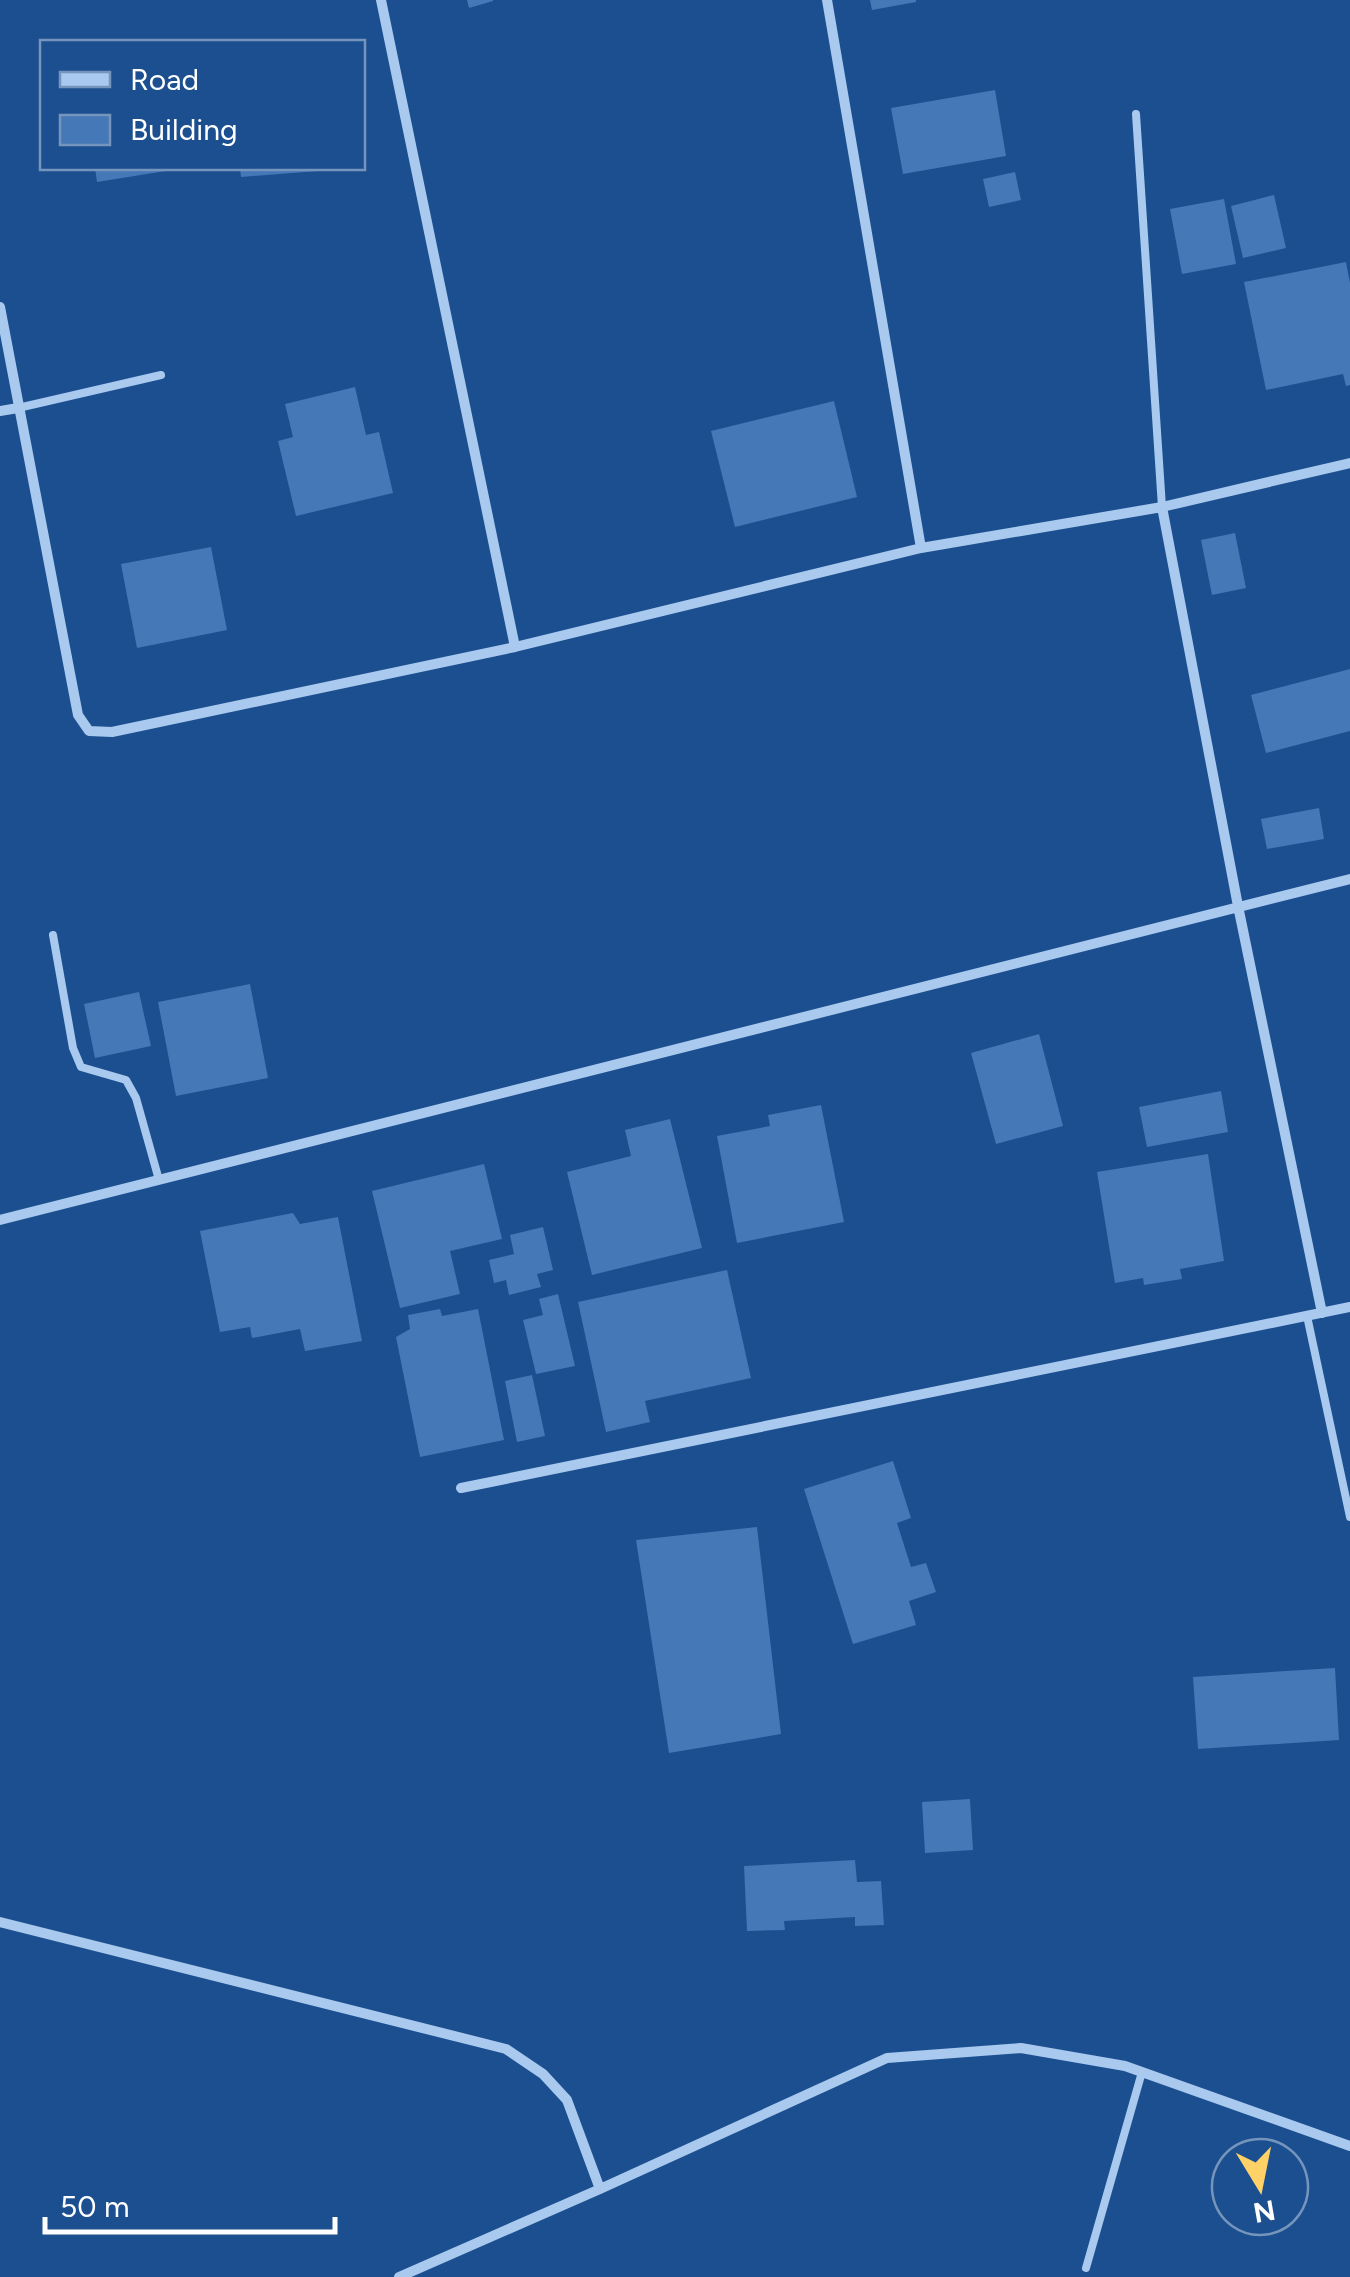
<svg xmlns="http://www.w3.org/2000/svg" width="1350" height="2277" font-family="Figtree,sans-serif">
<style>
.building{fill:#4478b7}
.lines{fill:none;stroke-linecap:round;stroke-linejoin:round}
.service{stroke:#a9c9ee;stroke-width:8}
.minor{stroke:#a9c9ee;stroke-width:10}
</style>
<rect width="100%" height="100%" fill="#1b4f8f"/>
<path class="building" d="M 467,0 L 493,0 L 493,1 L 469,8 Z
M 870,0 L 916,0 L 916,2 L 872,10 Z
M 995,90 L 1006,156 L 903,174 L 891,108 Z
M 95,168 L 172,168 L 172,170 L 97,182 Z
M 240,168 L 331,168 L 331,170 L 241,177 Z
M 1015,172 L 1021,200 L 989,207 L 983,179 Z
M 1274,195 L 1286,248 L 1243,258 L 1231,206 Z
M 1224,199 L 1236,264 L 1182,274 L 1170,209 Z
M 1346,262 L 1350,283 L 1350,385 L 1346,386 L 1343,374 L 1266,390 L 1244,282 Z
M 355,387 L 366,435 L 379,432 L 393,493 L 296,516 L 278,441 L 293,437 L 285,404 Z
M 834,401 L 857,497 L 735,527 L 711,431 Z
M 1235,533 L 1246,588 L 1212,595 L 1201,540 Z
M 211,547 L 227,630 L 137,648 L 121,564 Z
M 1350,669 L 1350,731 L 1266,753 L 1251,695 Z
M 1319,808 L 1324,839 L 1267,849 L 1261,819 Z
M 250,984 L 268,1078 L 176,1096 L 158,1002 Z
M 139,992 L 151,1046 L 95,1058 L 84,1004 Z
M 1039,1034 L 1063,1126 L 996,1144 L 971,1053 Z
M 1221,1091 L 1228,1132 L 1147,1147 L 1139,1107 Z
M 821,1105 L 844,1222 L 737,1243 L 717,1136 L 770,1126 L 768,1115 Z
M 670,1119 L 702,1248 L 592,1275 L 567,1172 L 631,1156 L 625,1130 Z
M 1208,1154 L 1224,1261 L 1180,1269 L 1182,1279 L 1144,1285 L 1143,1278 L 1115,1283 L 1097,1172 Z
M 484,1164 L 502,1239 L 450,1251 L 460,1294 L 400,1308 L 372,1191 Z
M 293,1213 L 300,1224 L 338,1217 L 362,1341 L 305,1351 L 300,1329 L 252,1338 L 250,1327 L 220,1332 L 200,1231 Z
M 543,1227 L 553,1270 L 537,1274 L 541,1287 L 509,1295 L 506,1280 L 494,1283 L 489,1260 L 514,1254 L 510,1235 Z
M 727,1270 L 751,1378 L 645,1401 L 650,1422 L 606,1432 L 578,1302 Z
M 558,1294 L 575,1366 L 536,1374 L 523,1320 L 543,1315 L 539,1299 Z
M 440,1309 L 442,1316 L 478,1309 L 504,1440 L 420,1457 L 396,1337 L 410,1329 L 408,1315 Z
M 532,1375 L 545,1436 L 517,1442 L 505,1381 Z
M 893,1461 L 911,1518 L 897,1523 L 911,1567 L 926,1563 L 936,1592 L 909,1601 L 916,1625 L 853,1644 L 804,1489 Z
M 757,1527 L 781,1734 L 669,1753 L 636,1540 Z
M 1335,1668 L 1339,1740 L 1198,1749 L 1193,1677 Z
M 970,1799 L 973,1850 L 925,1853 L 922,1802 Z
M 855,1860 L 857,1882 L 881,1881 L 884,1925 L 855,1926 L 855,1917 L 784,1921 L 785,1930 L 747,1931 L 744,1866 Z"/>
<g class="lines">
<path class="service" d="M 1136,114 L 1162,507
M 18,408 L 161,375
M 53,935 L 73,1048 L 81,1067 L 126,1080 L 136,1098 L 159,1180
M 1307,1316 L 1350,1517
M 1086,2268 L 1142,2072"/>
<path class="minor" d="M 381,0 L 515,647
M 827,0 L 921,548
M 0,307 L 78,715 L 89,731 L 112,732 L 515,647 L 921,548 L 1162,507 L 1350,463
M 0,411 L 18,408
M 1162,507 L 1238,906 L 1322,1313
M 0,1220 L 1350,879
M 461,1488 L 1350,1307
M 0,1922 L 506,2049 L 543,2074 L 567,2100 L 600,2189
M 399,2277 L 600,2189 L 887,2058 L 1021,2048 L 1125,2066 L 1350,2146"/>
</g>
<rect x="40" y="40" width="325" height="130" fill="#1b4f8f" stroke="#7695bc" stroke-width="2.5"/>
<rect x="60" y="72" width="50" height="15" fill="#a9c9ee" stroke="#7695bc" stroke-width="2.5"/>
<text x="130" y="90" font-size="30" fill="#ffffff">Road</text>
<rect x="60" y="115" width="50" height="30" fill="#4478b7" stroke="#7695bc" stroke-width="2.5"/>
<text x="130" y="140" font-size="30" fill="#ffffff">Building</text>
<g transform="translate(1260 2187) rotate(170)"><circle r="48" fill="#1b4f8f" stroke="#7695bc" stroke-width="2.5"/>
<path d="M0-8L18 38L0 25L-18 38Z" fill="#ffd166"/>
<text y="-15" font-size="28" font-weight="bold" text-anchor="middle" fill="#ffffff">N</text>
</g>
<path d="M45 2217v15h290v-15" fill="none" stroke="#ffffff" stroke-width="5"/>
<text x="60" y="2217" font-size="30" fill="#ffffff" stroke="#1b4f8f" stroke-width="8" paint-order="stroke">50 m</text>
</svg>
